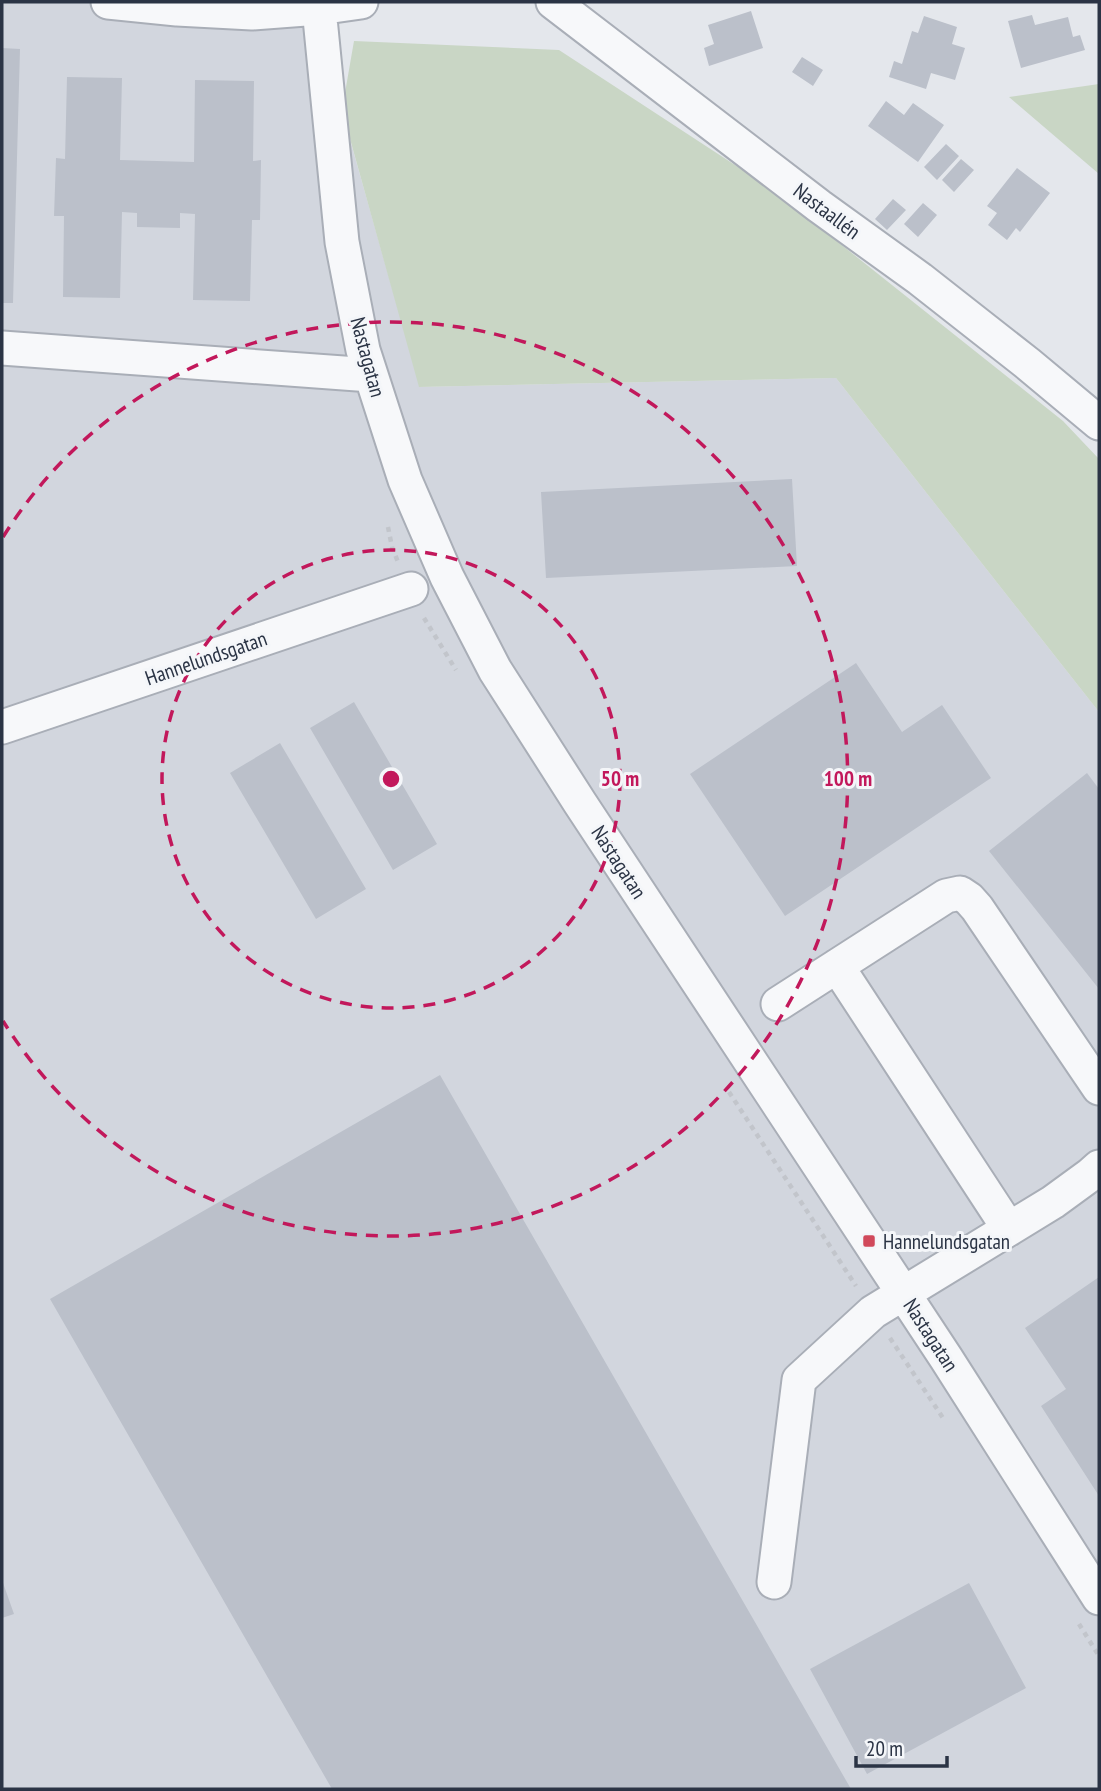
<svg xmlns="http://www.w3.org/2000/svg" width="1101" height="1791" font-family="'PT Sans Narrow',sans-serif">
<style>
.built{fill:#d2d6de}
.green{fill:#c9d6c5}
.building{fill:#bbc0ca}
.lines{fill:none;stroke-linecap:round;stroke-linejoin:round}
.minor-casing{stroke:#a9aeb7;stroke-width:37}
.path{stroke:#c2c5cb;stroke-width:4.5;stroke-dasharray:5 5;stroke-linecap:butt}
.minor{stroke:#f7f8fa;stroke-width:33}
.ring{fill:none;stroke:#c2185b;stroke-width:3.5;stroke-dasharray:12 9}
.poi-dot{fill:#d1495b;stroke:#f4f6f9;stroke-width:2.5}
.labels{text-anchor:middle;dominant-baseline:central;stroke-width:6;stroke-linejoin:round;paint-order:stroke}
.street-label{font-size:21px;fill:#2b3445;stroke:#f4f6f9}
.poi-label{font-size:21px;fill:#2b3445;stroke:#f4f6f9;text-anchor:start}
.centre{fill:#c2185b;stroke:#f4f6f9;stroke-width:3.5}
.ring-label{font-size:21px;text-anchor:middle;font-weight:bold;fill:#c2185b;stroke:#f4f6f9;stroke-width:6;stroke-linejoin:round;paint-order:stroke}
</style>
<rect width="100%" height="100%" fill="#e4e7ec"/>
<path class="built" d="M 2,2 L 311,2 L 420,387 L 836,378 L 1099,712 L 1099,1789 L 2,1789 Z"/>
<path class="green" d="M 354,41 L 559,50 L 770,188 L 1063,421 L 1099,459 L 1099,712 L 836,378 L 419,387 L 342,110 Z
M 1099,84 L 1099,174 L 1009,97 Z"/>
<path class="building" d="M 751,11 L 763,48 L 709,66 L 704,48 L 714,44 L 708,25 Z
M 1032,15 L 1035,25 L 1068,17 L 1073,37 L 1080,35 L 1085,50 L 1021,68 L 1008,21 Z
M 924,16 L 957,27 L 952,44 L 965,48 L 955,80 L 931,73 L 926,89 L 889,77 L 894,61 L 902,64 L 912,31 L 918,33 Z
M 2,48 L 20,49 L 13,303 L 2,303 Z
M 802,57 L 823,70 L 813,86 L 792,72 Z
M 67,77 L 122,78 L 120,160 L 194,162 L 195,80 L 254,81 L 253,161 L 261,160 L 260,220 L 252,220 L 250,301 L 193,300 L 195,214 L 180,213 L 180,228 L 137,227 L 137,213 L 122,212 L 120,298 L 63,297 L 64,216 L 54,216 L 56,158 L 65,159 Z
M 886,101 L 904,115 L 913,103 L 944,125 L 918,162 L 868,126 Z
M 946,144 L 959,156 L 937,180 L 924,167 Z
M 961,159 L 974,170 L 954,192 L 942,180 Z
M 1017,168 L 1050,193 L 1020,232 L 1016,228 L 1007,240 L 988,225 L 997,213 L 987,206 Z
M 893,199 L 906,210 L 887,230 L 875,219 Z
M 923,203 L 937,215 L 918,237 L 904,224 Z
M 792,479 L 797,566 L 546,578 L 541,492 Z
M 856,663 L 902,732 L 942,705 L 991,778 L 785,916 L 690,774 Z
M 354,702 L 437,844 L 393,870 L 310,728 Z
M 280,743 L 366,889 L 316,919 L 230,773 Z
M 1087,773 L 1099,789 L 1099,989 L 989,851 Z
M 440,1075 L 851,1789 L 332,1789 L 50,1299 Z
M 1099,1277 L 1099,1496 L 1041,1406 L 1066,1389 L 1025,1328 Z
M 2,1580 L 14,1614 L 2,1618 Z
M 969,1583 L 1026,1688 L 867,1774 L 810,1669 Z"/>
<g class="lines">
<g class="minor-casing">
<path id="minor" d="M 108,2 L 177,9 L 252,13 L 319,8 L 361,2
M 553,2 L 819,206 L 920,279 L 1027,363 L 1099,423
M 319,8 L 342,242 L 363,350 L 405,480 L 447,577 L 495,670 L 580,803 L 946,1358 L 1099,1598
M 2,348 L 371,375
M 2,727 L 411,589
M 837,966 L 1009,1229
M 778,1004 L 946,896 L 960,893 L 969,899 L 977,908 L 1099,1088
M 774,1582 L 799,1380 L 873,1312 L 1053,1202 L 1090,1175 L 1099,1167"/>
</g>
<path class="path" d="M 388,527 L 392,547 L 398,562
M 424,618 L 456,670
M 729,1092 L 856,1286
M 890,1338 L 943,1418
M 1079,1624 L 1099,1656"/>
<use href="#minor" class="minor"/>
</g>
<g class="ring">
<circle cx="391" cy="779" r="229"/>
<path d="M3 537A457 457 0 1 1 3 1021"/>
</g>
<rect class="poi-dot" x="862" y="1234" width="14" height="14" rx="3.5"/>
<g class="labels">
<g class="street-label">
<text transform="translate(827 211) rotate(37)">Nastaallén</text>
<text transform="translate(368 357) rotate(75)">Nastagatan</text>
<text transform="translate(206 658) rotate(-19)">Hannelundsgatan</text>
<text transform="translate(619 862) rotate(57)">Nastagatan</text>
<text transform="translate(931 1335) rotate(57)">Nastagatan</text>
</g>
<g class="poi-label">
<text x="883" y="1241">Hannelundsgatan</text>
</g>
</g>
<circle cx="391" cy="779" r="10" class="centre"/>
<g class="ring-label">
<text x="620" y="786">50 m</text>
<text x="848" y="786">100 m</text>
</g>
<rect width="1101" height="1791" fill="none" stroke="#2b3445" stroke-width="7"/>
<path d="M856 1756v10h91v-10" fill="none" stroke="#2b3445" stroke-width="3.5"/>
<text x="866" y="1756" font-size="21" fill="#2b3445" stroke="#f4f6f9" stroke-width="5" paint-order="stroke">20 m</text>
</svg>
